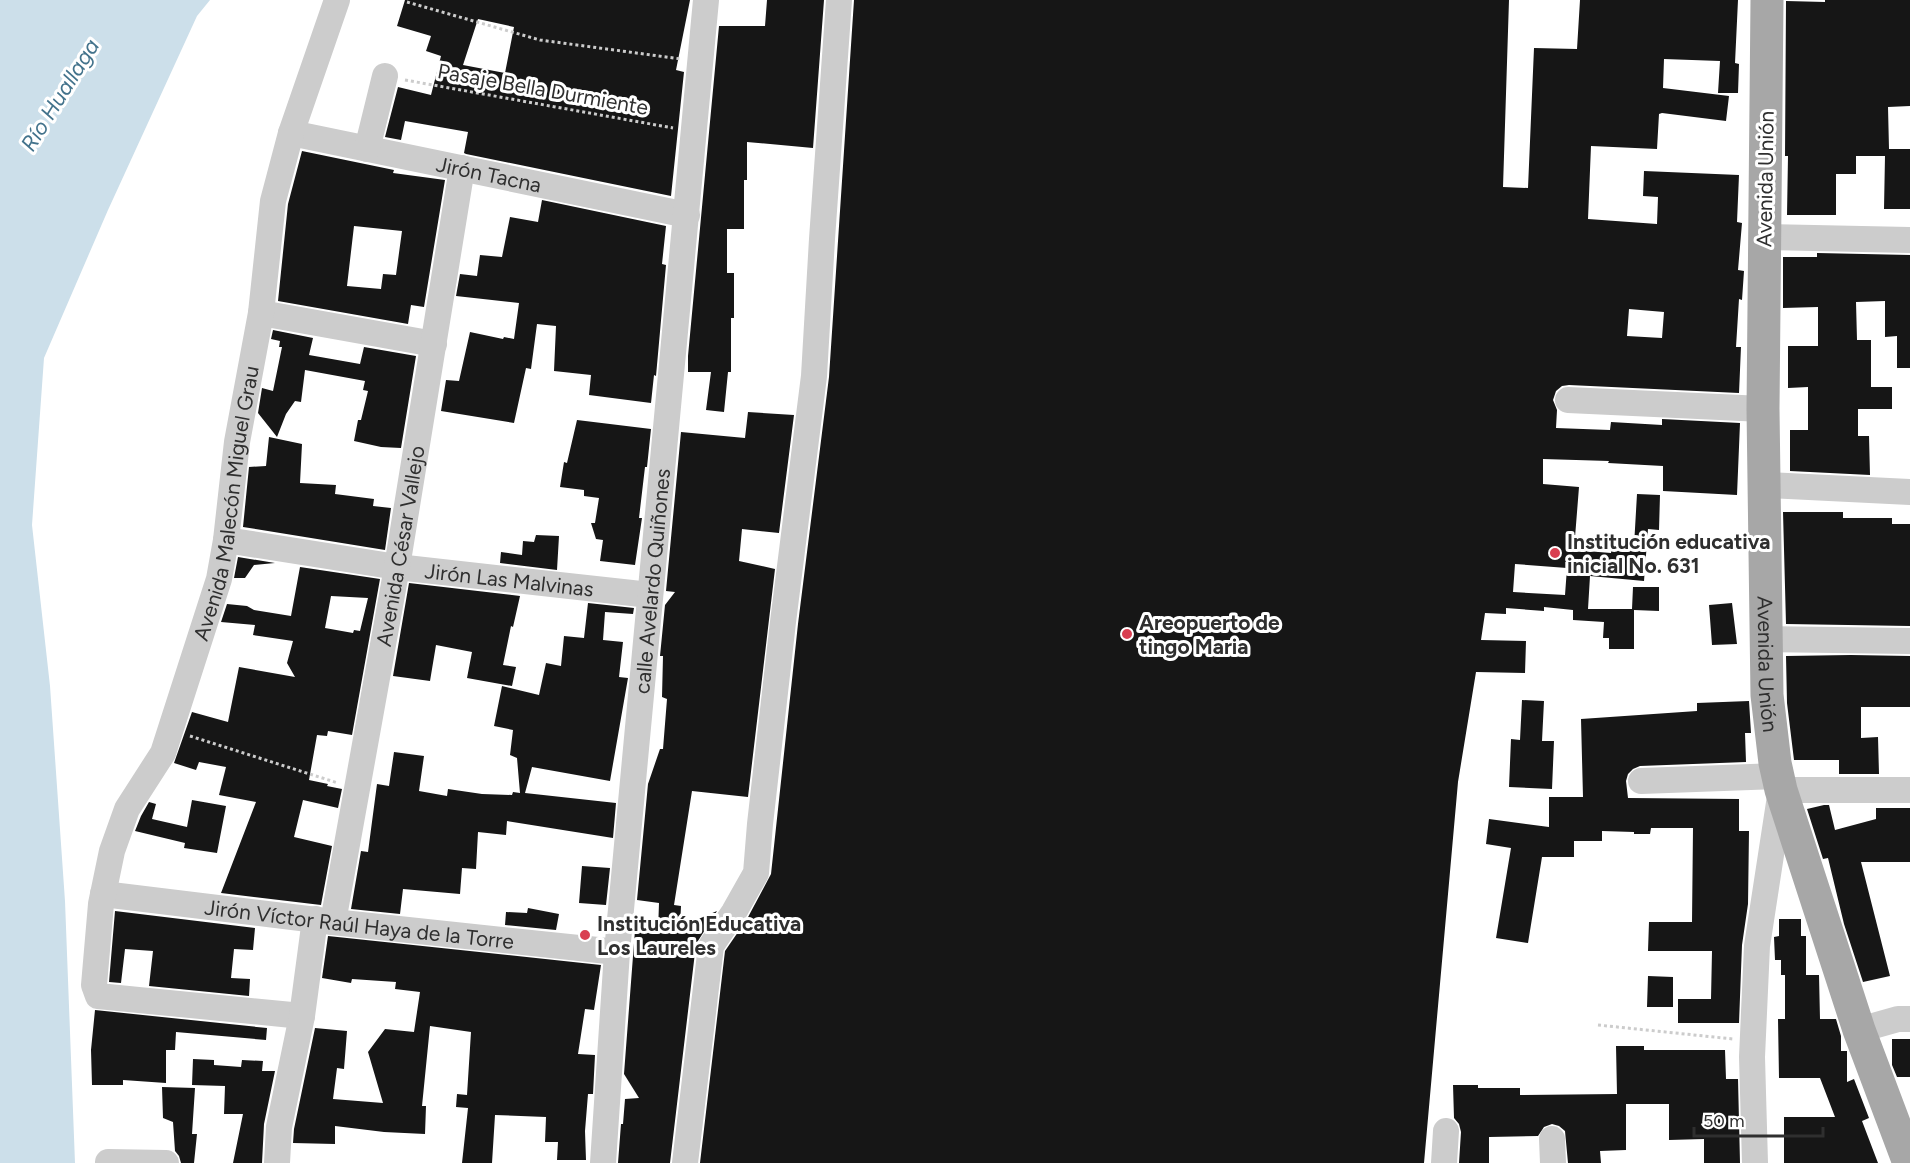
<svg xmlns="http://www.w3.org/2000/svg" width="1910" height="1163" font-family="Figtree,sans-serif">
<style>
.water{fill:#ccdfea}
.building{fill:#161616;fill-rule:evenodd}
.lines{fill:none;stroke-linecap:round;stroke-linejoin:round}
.path{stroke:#ccc;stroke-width:3;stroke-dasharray:3 3;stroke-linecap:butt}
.minor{stroke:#ccc;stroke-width:26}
.major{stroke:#a7a7a7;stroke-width:33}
.poi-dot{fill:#d93f51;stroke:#fff;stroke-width:2}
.labels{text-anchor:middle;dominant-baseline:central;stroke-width:6;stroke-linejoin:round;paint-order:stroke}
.street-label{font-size:21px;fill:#2f2f2f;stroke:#fff}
.poi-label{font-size:21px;font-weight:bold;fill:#2f2f2f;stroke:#fff;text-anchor:start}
.water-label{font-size:22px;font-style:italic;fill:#43738c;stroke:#fff}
</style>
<rect width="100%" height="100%" fill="#fff"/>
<path class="water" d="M 0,0 L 210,0 L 197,16 L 108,210 L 44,358 L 32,525 L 50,686 L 65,901 L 75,1163 L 0,1163 Z"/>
<path class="building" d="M 405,0 L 690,0 L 676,70 L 684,72 L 671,196 L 466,154 L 464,153 L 468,132 L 405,121 L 401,140 L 385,137 L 398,87 L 431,95 L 441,56 L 426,51 L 431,36 L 397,26 ZM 478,19 L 514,27 L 505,73 L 463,65 Z
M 767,0 L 824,0 L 813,148 L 747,142 L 747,180 L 744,180 L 744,229 L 727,229 L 727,273 L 734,273 L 734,318 L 731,318 L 731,372 L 728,372 L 724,412 L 706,410 L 711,372 L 688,372 L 688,356 L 719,26 L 765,26 Z
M 854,0 L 1509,0 L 1503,187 L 1528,188 L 1534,48 L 1577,49 L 1580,0 L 1738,0 L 1735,63 L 1739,64 L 1738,93 L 1718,93 L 1720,61 L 1664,59 L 1663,88 L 1729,96 L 1726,121 L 1662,113 L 1659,114 L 1657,149 L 1591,146 L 1588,219 L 1657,224 L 1658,197 L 1643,196 L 1644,171 L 1739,175 L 1737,222 L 1742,223 L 1738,270 L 1744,271 L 1742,300 L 1739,299 L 1736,347 L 1741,347 L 1739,393 L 1569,385 L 1562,386 L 1556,391 L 1553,400 L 1557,410 L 1556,428 L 1610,430 L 1611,422 L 1662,425 L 1662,419 L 1740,423 L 1737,495 L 1663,491 L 1663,466 L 1608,463 L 1609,461 L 1543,459 L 1543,484 L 1579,487 L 1574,550 L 1611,553 L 1612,544 L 1634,546 L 1637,494 L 1660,495 L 1659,530 L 1648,529 L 1644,581 L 1590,576 L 1588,609 L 1632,609 L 1633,587 L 1659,587 L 1659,611 L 1634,610 L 1634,649 L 1609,649 L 1609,638 L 1603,638 L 1604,622 L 1573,620 L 1573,610 L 1544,607 L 1544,611 L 1506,608 L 1506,614 L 1485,613 L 1481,640 L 1526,641 L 1525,673 L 1476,672 L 1458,782 L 1424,1163 L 700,1163 L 725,951 L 747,919 L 771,874 L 798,624 L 829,377 ZM 1629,309 L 1664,312 L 1662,338 L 1627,336 ZM 1515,564 L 1567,568 L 1565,595 L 1513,592 Z
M 1825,0 L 1910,0 L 1910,106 L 1888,107 L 1889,149 L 1910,149 L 1910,209 L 1884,209 L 1885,156 L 1856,156 L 1856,174 L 1836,174 L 1836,215 L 1787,215 L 1788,156 L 1785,156 L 1786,1 L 1825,2 Z
M 302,151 L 394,170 L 393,173 L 445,180 L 424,307 L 411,305 L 408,324 L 278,301 L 288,204 ZM 354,226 L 402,231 L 396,275 L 383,274 L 381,289 L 347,286 Z
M 542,200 L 666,226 L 662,264 L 666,265 L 656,376 L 654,375 L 651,403 L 589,395 L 591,375 L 554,371 L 556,326 L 537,324 L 531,369 L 526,368 L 514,423 L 441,411 L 446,380 L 459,381 L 470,332 L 503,339 L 504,337 L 514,339 L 519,303 L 456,296 L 460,274 L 477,276 L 480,255 L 502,257 L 510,217 L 538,222 Z
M 1817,253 L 1910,255 L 1910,368 L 1897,368 L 1897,336 L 1885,337 L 1885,301 L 1856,302 L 1857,340 L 1871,340 L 1871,387 L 1892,387 L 1892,409 L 1858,409 L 1858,436 L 1869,436 L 1870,475 L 1790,471 L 1790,430 L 1808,430 L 1808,387 L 1788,388 L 1788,346 L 1818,346 L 1818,307 L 1783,308 L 1783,257 L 1817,257 Z
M 273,330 L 313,338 L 309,355 L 360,364 L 364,347 L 416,356 L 401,448 L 381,447 L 354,441 L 358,420 L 361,420 L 368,391 L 363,390 L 365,381 L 305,370 L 301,402 L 295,401 L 286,414 L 277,437 L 258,413 L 262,388 L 273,391 L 282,347 L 279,347 L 280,341 L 271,339 Z
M 748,412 L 794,415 L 779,533 L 742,529 L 739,561 L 775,569 L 748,797 L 692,791 L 674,905 L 681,906 L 680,927 L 717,911 L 696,944 L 670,1163 L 618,1163 L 621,1124 L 623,1124 L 625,1099 L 639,1098 L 624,1074 L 635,930 L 658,932 L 659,903 L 637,900 L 648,784 L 660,749 L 663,749 L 667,699 L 662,697 L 663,656 L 660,656 L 665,605 L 675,592 L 666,591 L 681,432 L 745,438 Z
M 577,420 L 651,429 L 647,467 L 645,467 L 639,518 L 642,518 L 635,565 L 600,561 L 603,540 L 596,539 L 591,523 L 595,523 L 599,498 L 584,496 L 584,490 L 560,487 L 564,462 L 567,463 Z
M 269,437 L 302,444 L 300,483 L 336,485 L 335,494 L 374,499 L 373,506 L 391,508 L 385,550 L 243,527 L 249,467 L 266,466 Z
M 1783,512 L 1843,512 L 1843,518 L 1892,518 L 1892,524 L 1910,524 L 1910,626 L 1786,624 Z
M 536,535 L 559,536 L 557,570 L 500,563 L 501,552 L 522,555 L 523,541 L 534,542 Z
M 238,557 L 275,563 L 254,565 L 245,578 L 234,578 Z
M 300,567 L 380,579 L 352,735 L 328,731 L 327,736 L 317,735 L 309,780 L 328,784 L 327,786 L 342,789 L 338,808 L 303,800 L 294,837 L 332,846 L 321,905 L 221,893 L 256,802 L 219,795 L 226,767 L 199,762 L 196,770 L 174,763 L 192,712 L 228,722 L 239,667 L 295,677 L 287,663 L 293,641 L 253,635 L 255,625 L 221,622 L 227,604 L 247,606 L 254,610 L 291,616 ZM 331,596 L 368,598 L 360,631 L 354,630 L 353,633 L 325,628 Z
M 409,583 L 520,596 L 513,627 L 511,626 L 503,665 L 516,667 L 512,686 L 467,678 L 472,652 L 436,645 L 430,681 L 393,676 Z
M 588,603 L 634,608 L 633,614 L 605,612 L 603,640 L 623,642 L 619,677 L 628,678 L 610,781 L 532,767 L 525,793 L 616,803 L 613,838 L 507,821 L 506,835 L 478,832 L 476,869 L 462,868 L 460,894 L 403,889 L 400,914 L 351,909 L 361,851 L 368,852 L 377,784 L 389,786 L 394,752 L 424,756 L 419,791 L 447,796 L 448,789 L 482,794 L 512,795 L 513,792 L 520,793 L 517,758 L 510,755 L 513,730 L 494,726 L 502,686 L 539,695 L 546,663 L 561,666 L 564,636 L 584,638 Z
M 1732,603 L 1737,644 L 1712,645 L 1709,605 Z
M 1851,655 L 1910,656 L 1910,707 L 1861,707 L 1861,738 L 1878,737 L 1879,774 L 1839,774 L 1839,760 L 1794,760 L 1787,703 L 1786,656 Z
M 1522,700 L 1544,701 L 1542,741 L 1554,741 L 1552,789 L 1509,787 L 1511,739 L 1520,740 Z
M 1749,701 L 1751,733 L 1745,733 L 1746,762 L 1640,766 L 1633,769 L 1628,774 L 1626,781 L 1628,798 L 1739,799 L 1739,831 L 1749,831 L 1748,904 L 1742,945 L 1739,1023 L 1678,1023 L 1678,999 L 1711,999 L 1712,951 L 1648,951 L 1649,922 L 1692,922 L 1693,828 L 1651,828 L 1650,834 L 1634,834 L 1634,832 L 1602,831 L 1602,841 L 1574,841 L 1574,857 L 1542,857 L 1528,943 L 1496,938 L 1511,848 L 1486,844 L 1489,819 L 1549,827 L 1549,797 L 1583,797 L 1581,719 L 1697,711 L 1697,703 Z
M 192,800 L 226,806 L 217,853 L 184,848 L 185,843 L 135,831 L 141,816 L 149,802 L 156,804 L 152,819 L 187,827 Z
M 1824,805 L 1829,805 L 1835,830 L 1876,819 L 1876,808 L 1910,808 L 1910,862 L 1861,862 L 1890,976 L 1863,982 L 1844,924 L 1828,858 L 1823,859 L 1807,809 Z
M 582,866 L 610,868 L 606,905 L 579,903 Z
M 528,908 L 559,914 L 556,930 L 505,925 L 506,912 L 527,913 Z
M 115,911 L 255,928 L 253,950 L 234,949 L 231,978 L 250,979 L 249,996 L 149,986 L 153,951 L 125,949 L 121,983 L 109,982 Z
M 1779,919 L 1801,919 L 1801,936 L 1806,936 L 1806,975 L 1819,975 L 1820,1019 L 1836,1019 L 1841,1036 L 1841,1051 L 1847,1051 L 1847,1082 L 1854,1079 L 1869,1118 L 1862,1121 L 1878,1163 L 1784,1163 L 1784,1117 L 1835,1117 L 1820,1078 L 1779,1078 L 1778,1019 L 1785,1019 L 1785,975 L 1781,975 L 1781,960 L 1775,960 L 1774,937 L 1779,936 Z
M 328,936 L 601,965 L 594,1010 L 585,1009 L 578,1054 L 595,1055 L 593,1094 L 588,1094 L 585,1131 L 586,1160 L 557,1160 L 558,1142 L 545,1142 L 546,1117 L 495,1115 L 492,1163 L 462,1163 L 468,1108 L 456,1107 L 457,1094 L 467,1095 L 471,1032 L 430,1026 L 422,1106 L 426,1106 L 425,1134 L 384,1132 L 335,1126 L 335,1144 L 293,1143 L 294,1129 L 315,1028 L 347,1031 L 344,1069 L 337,1068 L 333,1099 L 383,1103 L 368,1052 L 385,1029 L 414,1032 L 420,992 L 395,989 L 396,982 L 352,979 L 351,983 L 322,978 Z
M 1648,976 L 1673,977 L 1673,1007 L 1647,1007 Z
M 95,1010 L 267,1028 L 266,1040 L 176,1032 L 175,1050 L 166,1050 L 166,1083 L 123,1080 L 123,1085 L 92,1085 L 91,1050 Z
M 1892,1039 L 1910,1039 L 1910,1077 L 1897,1077 L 1892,1065 Z
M 1616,1046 L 1644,1046 L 1644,1050 L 1725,1050 L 1726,1079 L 1738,1079 L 1740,1163 L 1704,1163 L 1704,1139 L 1669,1140 L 1669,1104 L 1626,1104 L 1626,1150 L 1600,1151 L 1601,1163 L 1568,1163 L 1565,1131 L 1559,1126 L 1552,1124 L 1544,1127 L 1538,1136 L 1489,1137 L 1489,1163 L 1459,1163 L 1461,1132 L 1459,1124 L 1454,1118 L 1453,1085 L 1478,1085 L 1478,1088 L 1520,1088 L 1520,1095 L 1617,1094 Z
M 193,1059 L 214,1060 L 214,1065 L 241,1067 L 242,1060 L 263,1061 L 262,1071 L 275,1071 L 264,1124 L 262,1163 L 233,1163 L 243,1114 L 224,1114 L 225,1086 L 192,1085 Z
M 162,1087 L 195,1088 L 192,1134 L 197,1134 L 194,1163 L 181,1163 L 179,1156 L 175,1151 L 173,1122 L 163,1118 Z"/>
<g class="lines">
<path class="path" d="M 407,2 L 540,40 L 681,59
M 405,80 L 673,128
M 190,736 L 338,783
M 1598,1025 L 1733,1039"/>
<g class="minor">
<path id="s1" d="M 291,133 L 687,215"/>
<path d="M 367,149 L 385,76"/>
<path d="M 1764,237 L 1910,240"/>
<path d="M 261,313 L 434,344"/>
<path d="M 1568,400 L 1763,409"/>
<path d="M 1766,485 L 1910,492"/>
<path id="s2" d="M 226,540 L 397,567 L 650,595"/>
<path d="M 1767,639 L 1910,641"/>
<path d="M 1641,781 L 1778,776"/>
<path id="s3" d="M 103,894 L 333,922 L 617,952"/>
<path id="s4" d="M 333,922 L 397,567 L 462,168"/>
<path id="s5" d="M 302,1016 L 98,996 L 94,985 L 101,904 L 112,851 L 127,809 L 163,753 L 219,579 L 226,540 L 237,442 L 261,313 L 273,201 L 291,133 L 337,0"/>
<path d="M 1859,1030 L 1898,1019 L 1910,1019"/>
<path d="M 1552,1139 L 1553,1163"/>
<path d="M 108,1162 L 166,1163"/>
<path d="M 277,1163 L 279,1127 L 302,1016 L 315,919"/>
<path id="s6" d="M 603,1163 L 617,952 L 706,0"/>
<path d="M 685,1163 L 711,946 L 734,912 L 756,873 L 760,824 L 783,622 L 814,376 L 822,239 L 839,0"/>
<path d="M 1444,1163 L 1446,1131"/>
<path d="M 1755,1163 L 1752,1057 L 1757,946 L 1781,790 L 1910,790"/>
</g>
<path class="major" id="s7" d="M 1767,0 L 1763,409 L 1767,695 L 1775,763 L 1781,790 L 1859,1030 L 1909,1163"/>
</g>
<g class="poi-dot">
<circle cx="1555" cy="553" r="6"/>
<circle cx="1127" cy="634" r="6"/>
<circle cx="585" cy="935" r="6"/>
</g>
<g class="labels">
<g class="street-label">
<text transform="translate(543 89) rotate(10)">Pasaje Bella Durmiente</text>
<text stroke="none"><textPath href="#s1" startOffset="202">Jirón Tacna</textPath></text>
<text transform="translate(1765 179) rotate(-89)">Avenida Unión</text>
<text stroke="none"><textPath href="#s5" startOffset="722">Avenida Malecón Miguel Grau</textPath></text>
<text stroke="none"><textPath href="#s4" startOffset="382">Avenida César Vallejo</textPath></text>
<text stroke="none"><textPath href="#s2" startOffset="286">Jirón Las Malvinas</textPath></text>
<text stroke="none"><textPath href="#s6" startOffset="584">calle Avelardo Quiñones</textPath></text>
<text stroke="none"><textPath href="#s7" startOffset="664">Avenida Unión</textPath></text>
<text stroke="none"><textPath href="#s3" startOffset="258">Jirón Víctor Raúl Haya de la Torre</textPath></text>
</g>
<g class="poi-label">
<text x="1567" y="541">Institución educativa<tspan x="1567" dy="24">inicial No. 631</tspan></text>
<text x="1139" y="622">Areopuerto de<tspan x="1139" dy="24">tingo Maria</tspan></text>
<text x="597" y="923">Institución Educativa<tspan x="597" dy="24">Los Laureles</tspan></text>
</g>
<g class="water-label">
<text transform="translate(60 95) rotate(-58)">Río Huallaga</text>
</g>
</g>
<path d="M1694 1127v9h129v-9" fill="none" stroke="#2f2f2f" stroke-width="3"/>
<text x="1703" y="1127" font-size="18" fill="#2f2f2f" stroke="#ffffff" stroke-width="4.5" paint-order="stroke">50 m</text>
</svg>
